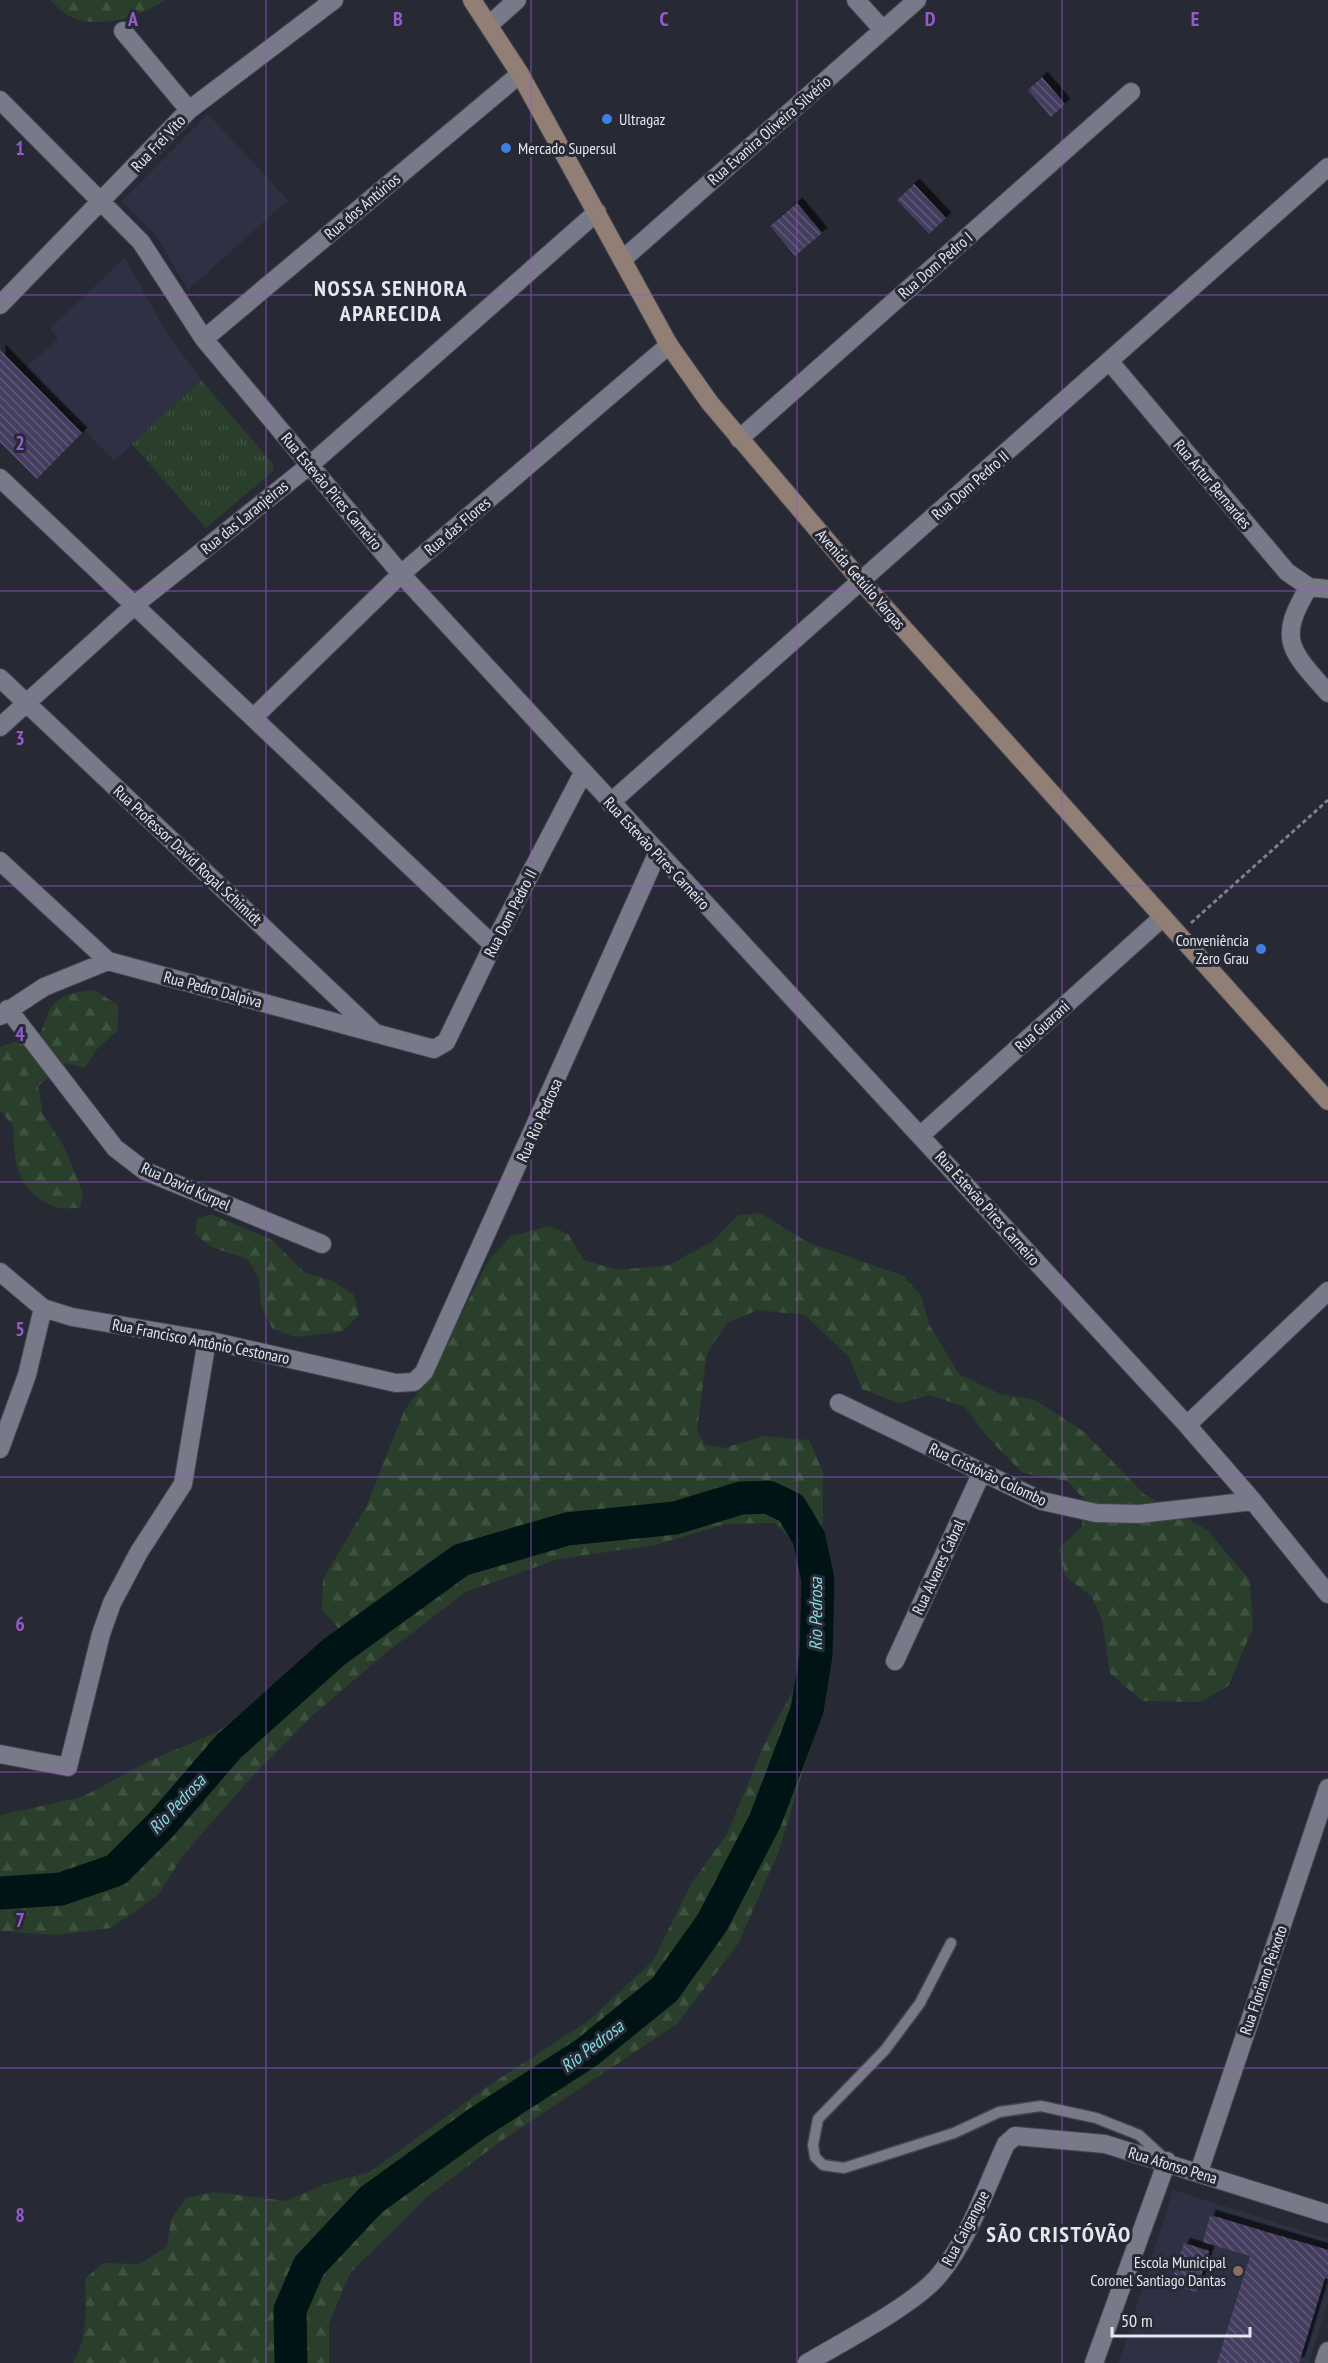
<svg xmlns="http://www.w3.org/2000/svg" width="1328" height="2363" font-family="'PT Sans Narrow',sans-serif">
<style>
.built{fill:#2e3143}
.grass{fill:url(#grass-tufts)}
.forest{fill:url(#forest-firs)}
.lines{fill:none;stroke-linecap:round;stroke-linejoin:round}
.river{stroke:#001315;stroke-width:33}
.building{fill:url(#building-back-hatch);filter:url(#shadow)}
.lane-casing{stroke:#43454f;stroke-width:13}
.street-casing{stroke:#43454f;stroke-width:20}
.secondary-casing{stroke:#43454f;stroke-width:20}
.path{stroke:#7e808a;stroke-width:3;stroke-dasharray:4.5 3;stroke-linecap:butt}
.lane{stroke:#787a89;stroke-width:10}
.street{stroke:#787a89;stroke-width:18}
.secondary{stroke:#917e75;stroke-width:18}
.grid{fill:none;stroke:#965bcb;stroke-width:1.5;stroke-opacity:0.55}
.shop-dot{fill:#3f7fe0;stroke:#272935;stroke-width:2}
.education-dot{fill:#8d6e63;stroke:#272935;stroke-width:2}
.labels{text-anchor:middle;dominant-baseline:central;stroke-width:6;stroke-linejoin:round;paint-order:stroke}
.poi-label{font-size:16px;fill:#e5e7ef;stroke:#272935;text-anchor:start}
.street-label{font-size:16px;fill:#e5e7ef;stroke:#272935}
.water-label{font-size:18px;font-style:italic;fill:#82dbe0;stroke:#272935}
.district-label{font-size:22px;font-weight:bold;letter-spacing:1.5px;fill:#e5e7ef;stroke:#272935}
.grid-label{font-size:20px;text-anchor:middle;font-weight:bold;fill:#965bcb;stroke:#272935;stroke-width:6;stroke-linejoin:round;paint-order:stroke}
</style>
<defs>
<pattern id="grass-tufts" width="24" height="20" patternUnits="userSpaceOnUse" patternTransform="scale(1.5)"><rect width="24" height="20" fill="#293f2b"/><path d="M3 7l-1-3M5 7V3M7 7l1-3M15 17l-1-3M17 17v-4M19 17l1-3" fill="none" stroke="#3e5240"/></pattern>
<pattern id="forest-firs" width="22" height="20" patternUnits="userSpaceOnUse" patternTransform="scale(1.5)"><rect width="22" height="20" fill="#293f2b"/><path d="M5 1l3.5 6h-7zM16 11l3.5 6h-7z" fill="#3e5240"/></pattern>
<pattern id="building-back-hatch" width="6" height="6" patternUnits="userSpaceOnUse" patternTransform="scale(1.5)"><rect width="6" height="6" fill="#443e5f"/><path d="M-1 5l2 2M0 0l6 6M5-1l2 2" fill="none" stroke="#5f5a76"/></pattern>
<filter id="shadow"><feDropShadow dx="5.5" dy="-5.5" stdDeviation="0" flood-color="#0009"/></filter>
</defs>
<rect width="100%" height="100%" fill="#272935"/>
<path class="built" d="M 208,114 L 288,200 L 188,290 L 156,235 L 122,201 Z
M 125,258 L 165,330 L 201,380 L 114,461 L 25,368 L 58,339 L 50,328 Z
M 1173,2190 L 1328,2239 L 1328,2302 L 1309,2363 L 1119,2363 Z"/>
<path class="grass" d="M 201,380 L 273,464 L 273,471 L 206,528 L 132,444 Z"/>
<path class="forest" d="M 50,0 L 165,0 C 141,17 97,30 69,16 C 62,12 56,5 50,0 Z
M 94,990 L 118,1005 L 118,1030 L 97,1049 L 85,1068 L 65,1063 L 38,1086 L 43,1114 L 64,1147 L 83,1193 L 80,1208 C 73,1208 63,1209 56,1207 C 19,1195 12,1161 14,1127 L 0,1110 L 0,1047 L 41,1033 C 52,997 58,995 94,990 Z
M 760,1213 L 809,1243 L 904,1276 L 921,1296 L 930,1326 L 959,1374 L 998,1393 L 1035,1400 L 1083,1431 L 1144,1494 L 1207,1530 L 1250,1580 L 1253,1628 L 1228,1686 L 1201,1702 L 1142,1701 L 1110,1673 L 1102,1620 L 1092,1597 L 1065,1576 L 1059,1548 L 1082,1527 L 1084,1499 L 1067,1481 L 1023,1473 L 991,1441 L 965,1407 L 930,1395 L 899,1403 L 862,1389 L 849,1357 L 805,1315 L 758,1310 L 727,1323 L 707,1353 L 697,1430 L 705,1445 L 724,1448 L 764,1436 L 809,1440 L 823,1472 L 823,1522 L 816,1542 L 798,1545 L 774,1523 L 726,1524 L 655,1545 L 558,1559 L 466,1592 L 387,1652 L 313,1715 L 249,1780 L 183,1855 L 159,1894 L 111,1928 L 58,1935 L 0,1931 L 0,1815 L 82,1797 L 149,1761 L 219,1731 L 299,1666 L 336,1642 L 339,1629 L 322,1609 L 323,1579 L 366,1507 L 404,1411 L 432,1373 L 488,1261 L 511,1236 L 550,1226 L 568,1234 L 584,1260 L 617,1270 L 670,1265 L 714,1240 L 738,1215 Z
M 211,1214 L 272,1240 L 305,1273 L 333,1281 L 354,1295 L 359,1315 L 342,1332 L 295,1337 L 272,1328 L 261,1306 L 259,1278 L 247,1259 L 211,1247 L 195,1234 L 197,1219 Z
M 805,1686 L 814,1704 L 806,1760 L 779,1851 L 738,1944 L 677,2024 L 498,2143 L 427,2197 L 350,2273 L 329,2324 L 329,2363 L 73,2363 C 88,2339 86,2307 85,2279 L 103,2263 L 140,2264 L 167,2246 L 171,2220 L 186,2198 L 214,2192 L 286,2201 L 328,2183 L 370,2172 L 491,2084 L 588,2021 L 653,1961 L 691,1884 L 727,1834 L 767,1738 L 793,1691 Z"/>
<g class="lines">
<path class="river" d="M 0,1893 L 61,1889 L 116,1870 L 161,1825 L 229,1746 L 334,1652 L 461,1560 L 567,1529 L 675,1518 L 741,1498 L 768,1497 L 791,1508 L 809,1538 L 818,1580 L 816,1655 L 807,1710 L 765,1821 L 712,1923 L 665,1989 L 586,2053 L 476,2124 L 371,2200 L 309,2266 L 290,2310 L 291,2363"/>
</g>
<path class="building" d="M 1042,77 L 1065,104 L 1051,117 L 1028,90 Z
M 914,184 L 946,218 L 929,234 L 897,200 Z
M 797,203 L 822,233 L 795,256 L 770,226 Z
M 0,350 L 82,433 L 37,479 L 0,442 Z
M 1210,2215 L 1328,2250 L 1328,2279 L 1325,2278 L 1299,2363 L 1217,2363 L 1250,2256 L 1203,2242 Z
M 1184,2243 L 1209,2251 L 1196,2292 L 1171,2284 Z"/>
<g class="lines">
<g class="lane-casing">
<path id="lane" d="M 951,1943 L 920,2003 L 885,2050 L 818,2119 L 813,2145 L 815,2157 L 823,2165 L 844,2168 L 954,2133 L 999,2112 L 1041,2106 L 1096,2118 L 1139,2135 L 1165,2159"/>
</g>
<g class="street-casing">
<path id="street" d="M 856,0 L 883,30
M 489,25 L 517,0
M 123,31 L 189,110
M 0,100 L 141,242 L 204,339 L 401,574 L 1187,1425 L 1253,1501 L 1328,1594
M 622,260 L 917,0
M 0,305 L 189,110 L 334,0
M 204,339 L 520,74
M 1110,362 L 1287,572 L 1309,587 L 1328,589
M 739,439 L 1131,92
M 0,478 L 493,945
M 1309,587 C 1276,640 1291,651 1328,693
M 0,678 L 374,1032
M 254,717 L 401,574 L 669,345
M 0,727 L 136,604 L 310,465 L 597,212
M 610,803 L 1328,167
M 0,861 L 108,961
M 8,1009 L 115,1148 L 145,1171 L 322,1244
M 0,1016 L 44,987 L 108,961 L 434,1049 L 446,1042 L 493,945 L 583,773
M 921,1135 L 1163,917
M 0,1272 L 43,1308 L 72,1317 L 207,1340 L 396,1383 L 414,1382 L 424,1372 L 657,854
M 839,1403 L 1042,1501 L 1096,1513 L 1139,1514 L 1253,1501
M 1187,1425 L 1328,1291
M 0,1449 L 27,1375 L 43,1308
M 895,1661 L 982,1472
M 0,1754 L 68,1767 L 101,1634 L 112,1603 L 139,1552 L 183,1484 L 207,1340
M 1199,2172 L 1328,1788
M 807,2363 C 842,2342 916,2304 940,2274 C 970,2237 986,2187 1006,2144 L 1015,2136 L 1105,2144 L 1328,2214
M 1094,2363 L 1167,2161
M 1324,2363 L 1328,2351"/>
</g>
<g class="secondary-casing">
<path id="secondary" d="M 472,0 L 520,74 L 669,345 L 710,403 L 861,581 L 1328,1101"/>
</g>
<path class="path" d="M 1191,923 L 1328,800"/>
<use href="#lane" class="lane"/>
<use href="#street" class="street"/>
<use href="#secondary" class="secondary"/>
</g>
<path class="grid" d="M 266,0 L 266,2363M 531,0 L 531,2363M 797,0 L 797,2363M 1062,0 L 1062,2363M 0,295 L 1328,295M 0,591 L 1328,591M 0,886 L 1328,886M 0,1182 L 1328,1182M 0,1477 L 1328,1477M 0,1772 L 1328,1772M 0,2068 L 1328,2068"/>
<g class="shop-dot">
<circle cx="607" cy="119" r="6"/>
<circle cx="506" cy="148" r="6"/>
<circle cx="1261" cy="949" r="6"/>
</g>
<circle class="education-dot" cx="1238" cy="2271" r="6"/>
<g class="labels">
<g class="poi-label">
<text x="619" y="119">Ultragaz</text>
<text x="518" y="148">Mercado Supersul</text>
<text x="1249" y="940" text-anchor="end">Conveniência<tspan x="1249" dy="18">Zero Grau</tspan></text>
<text x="1226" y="2262" text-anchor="end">Escola Municipal<tspan x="1226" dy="18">Coronel Santiago Dantas</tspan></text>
</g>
<g class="street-label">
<text transform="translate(769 130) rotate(-41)">Rua Evanira Oliveira Silvério</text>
<text transform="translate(158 143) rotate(-47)">Rua Frei Vito</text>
<text transform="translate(362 206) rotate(-40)">Rua dos Antúrios</text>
<text transform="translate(935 265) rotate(-41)">Rua Dom Pedro I</text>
<text transform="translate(1213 484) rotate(50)">Rua Artur Bernardes</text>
<text transform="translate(970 485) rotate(-41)">Rua Dom Pedro II</text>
<text transform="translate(332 491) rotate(50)">Rua Estevão Pires Carneiro</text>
<text transform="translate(244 517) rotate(-39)">Rua das Laranjeiras</text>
<text transform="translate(457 526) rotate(-40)">Rua das Flores</text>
<text transform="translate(861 579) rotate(49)">Avenida Getúlio Vargas</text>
<text transform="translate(657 853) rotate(47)">Rua Estevão Pires Carneiro</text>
<text transform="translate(188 855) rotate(43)">Rua Professor David Rogal Schimidt</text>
<text transform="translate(510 913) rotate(-63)">Rua Dom Pedro II</text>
<text transform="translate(213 989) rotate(15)">Rua Pedro Dalpiva</text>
<text transform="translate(1042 1026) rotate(-42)">Rua Guarani</text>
<text transform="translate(539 1120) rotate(-66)">Rua Rio Pedrosa</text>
<text transform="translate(186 1186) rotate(24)">Rua David Kurpel</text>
<text transform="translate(988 1208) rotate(48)">Rua Estevão Pires Carneiro</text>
<text transform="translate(201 1341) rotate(11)">Rua Francisco Antônio Cestonaro</text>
<text transform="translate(988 1474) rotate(25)">Rua Cristóvão Colombo</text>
<text transform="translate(938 1567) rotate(-65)">Rua Alvares Cabral</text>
<text transform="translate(1263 1980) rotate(-71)">Rua Floriano Peixoto</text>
<text transform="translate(1173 2165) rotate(17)">Rua Afonso Pena</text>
<text transform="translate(965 2228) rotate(-62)">Rua Caigangue</text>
</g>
<g class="water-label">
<text transform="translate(815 1614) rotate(-90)">Rio Pedrosa</text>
<text transform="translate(177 1804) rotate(-47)">Rio Pedrosa</text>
<text transform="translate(592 2046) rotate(-37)">Rio Pedrosa</text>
</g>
<g class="district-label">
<text x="391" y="288">NOSSA SENHORA<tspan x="391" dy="25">APARECIDA</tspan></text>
<text x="1059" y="2234">SÃO CRISTÓVÃO</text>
</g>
</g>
<g class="grid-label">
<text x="133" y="26">A</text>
<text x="398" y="26">B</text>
<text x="664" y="26">C</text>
<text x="930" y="26">D</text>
<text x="1195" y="26">E</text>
<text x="20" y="155">1</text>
<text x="20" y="450">2</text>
<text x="20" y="745">3</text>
<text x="20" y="1041">4</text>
<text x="20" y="1336">5</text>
<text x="20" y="1631">6</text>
<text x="20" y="1927">7</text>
<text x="20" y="2222">8</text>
</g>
<path d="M1112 2327v9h138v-9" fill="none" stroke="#e5e7ef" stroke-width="3"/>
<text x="1121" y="2327" font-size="18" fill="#e5e7ef" stroke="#272935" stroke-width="4.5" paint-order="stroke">50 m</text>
</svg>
